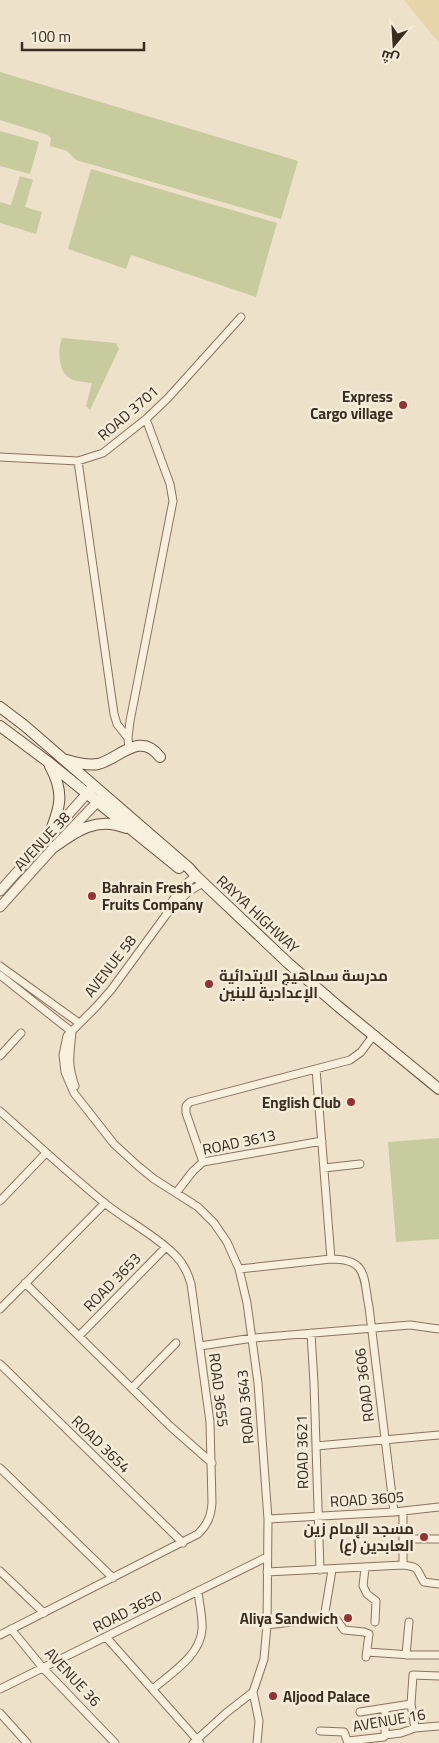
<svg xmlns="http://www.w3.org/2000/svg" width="439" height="1743" font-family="Georgia,Cairo,serif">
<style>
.green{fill:#c8cb9e}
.sand{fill:#e7d4a9}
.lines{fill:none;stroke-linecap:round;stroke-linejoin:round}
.minor-casing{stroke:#89735f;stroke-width:9}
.tertiary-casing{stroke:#89735f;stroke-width:11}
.secondary-casing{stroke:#6b5542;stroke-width:12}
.minor{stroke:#f8efdd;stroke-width:7}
.tertiary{stroke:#f8efdd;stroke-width:9}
.secondary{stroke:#f8efdd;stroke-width:10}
.poi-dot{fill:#963136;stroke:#f5ecd9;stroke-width:2}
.labels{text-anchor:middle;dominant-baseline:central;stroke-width:5;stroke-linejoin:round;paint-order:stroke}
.poi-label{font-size:15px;font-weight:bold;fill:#3b2d21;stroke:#f5ecd9;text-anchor:end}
.street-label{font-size:15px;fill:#3b2d21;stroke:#f5ecd9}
</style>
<rect width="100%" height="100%" fill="#ede1ca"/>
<path class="green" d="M 0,72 L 298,161 L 281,219 L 76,160 L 67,151 L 50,146 L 51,138 L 48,135 L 0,120 Z
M 0,131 L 39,142 L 30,174 L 0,166 Z
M 91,169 L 277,223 L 256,297 L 131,255 L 126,269 L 68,249 Z
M 20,176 L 33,180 L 25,207 L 42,212 L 36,234 L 0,223 L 0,202 L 11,205 Z
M 62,338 L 116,343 L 119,349 L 90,410 L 86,406 L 92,383 C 75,381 63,381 60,361 C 59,353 59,345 62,338 Z
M 439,1138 L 439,1239 L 396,1242 L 388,1142 Z"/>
<path class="sand" d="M 404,0 L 439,0 L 439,43 Z"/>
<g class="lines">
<g class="minor-casing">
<path id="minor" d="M 0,457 L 78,461 L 103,453 L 146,419 L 168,398 L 241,317
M 78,461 L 114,714 L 117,724 L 128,738
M 129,748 L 128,738 L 130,721 L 173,501 L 170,484 L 146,419
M 167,912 C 173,897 182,885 196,876
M 0,966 L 79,1023
M 0,975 L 72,1032
M 72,1032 C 70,1054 67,1064 75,1086
M 0,1056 L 21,1033
M 316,1069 L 331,1259
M 0,1111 C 35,1142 70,1175 107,1205 C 129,1222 155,1235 175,1255 C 183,1263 188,1273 191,1284 L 210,1422 L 212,1503 C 211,1516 208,1524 198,1534 L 0,1635
M 203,1162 L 186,1113 L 186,1106 L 190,1102 L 350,1060 L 361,1052 L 373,1036
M 324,1168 L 360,1164
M 176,1193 L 193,1171 L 203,1162 L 322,1141
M 0,1201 L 46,1153
M 239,1269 L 331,1259 C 368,1259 363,1277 369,1307 L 394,1512
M 25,1283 L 170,1426 L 212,1463
M 0,1309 L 105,1203
M 311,1333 L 314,1383 L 320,1570
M 79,1336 L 166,1247
M 200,1346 L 253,1338 L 410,1325 L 439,1329
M 0,1364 L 183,1543
M 132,1388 L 176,1343
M 316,1446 L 439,1435
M 0,1468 L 113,1578
M 403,1511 L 403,1565 C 421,1567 416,1570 424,1582 L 439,1584
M 268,1519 L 394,1512 L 439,1507
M 403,1539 L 439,1539
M 365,1568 L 363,1586 L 367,1594 L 376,1601 L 375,1622
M 0,1571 L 44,1613
M 267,1572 L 403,1565
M 324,1618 L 332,1570
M 267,1625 L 324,1618 L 337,1620 L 344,1630 L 364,1632 L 369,1634 L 366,1657
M 11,1629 L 43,1668 L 115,1743
M 106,1637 L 200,1743
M 367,1652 L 411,1655 L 439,1655
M 406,1655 L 409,1622
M 0,1689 L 267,1557
M 153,1689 C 170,1674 200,1656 202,1630 C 203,1617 199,1603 198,1591
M 253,1692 L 259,1721 L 257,1743
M 360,1712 L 411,1704
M 0,1713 L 27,1743
M 415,1728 L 411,1704 L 413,1675 L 439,1676
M 320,1731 L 344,1732 L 348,1743
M 385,1735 L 385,1708
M 348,1741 L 384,1737 L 385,1735 L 401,1733 L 415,1728 L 439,1726
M 193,1743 L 226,1713 L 253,1692 L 264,1659 L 267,1625 L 268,1519 L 258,1383 L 247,1303 L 239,1269 L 227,1242 L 214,1223 L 198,1207 L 154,1179 L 138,1166 L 114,1144 L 74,1093 L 65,1072 L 63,1055 L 67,1036 L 96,1007 L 111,990 L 166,915 L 188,892 L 203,883"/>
</g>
<g class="tertiary-casing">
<path id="tertiary" d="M 0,891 L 91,789
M 0,907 L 54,847 L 102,797"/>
</g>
<g class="secondary-casing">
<path id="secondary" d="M 0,707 L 25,726 L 189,868 L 196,876 L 288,963 L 339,1007 L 439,1089
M 0,726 L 47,761 L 179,868
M 67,760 C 77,763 88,766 98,764 C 119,759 140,730 160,757
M 49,835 C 60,808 65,793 50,766
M 54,847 C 76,831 97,816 126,828"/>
</g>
<use href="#minor" class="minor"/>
<use href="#tertiary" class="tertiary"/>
<use href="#secondary" class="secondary"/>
</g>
<g class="poi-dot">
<circle cx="403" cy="405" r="5"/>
<circle cx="92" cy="896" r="5"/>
<circle cx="209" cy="984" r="5"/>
<circle cx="351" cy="1102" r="5"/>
<circle cx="424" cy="1537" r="5"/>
<circle cx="348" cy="1618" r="5"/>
<circle cx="273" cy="1696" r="5"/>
</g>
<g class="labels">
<g class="poi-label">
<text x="393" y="396">Express<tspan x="393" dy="17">Cargo village</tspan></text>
<text x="102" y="887" text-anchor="start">Bahrain Fresh<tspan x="102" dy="17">Fruits Company</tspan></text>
<text x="219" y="975" text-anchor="start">مدرسة سماهيج الابتدائية<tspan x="219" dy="17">الإعدادية للبنين</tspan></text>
<text x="341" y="1102">English Club</text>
<text x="414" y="1528">مسجد الإمام زين<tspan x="414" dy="17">العابدين (ع)</tspan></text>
<text x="338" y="1618">Aliya Sandwich</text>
<text x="283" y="1696" text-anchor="start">Aljood Palace</text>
</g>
<g class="street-label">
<text transform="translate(128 413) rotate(-41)">ROAD 3701</text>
<text transform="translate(42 841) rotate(-47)">AVENUE 38</text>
<text transform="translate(258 914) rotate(43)">RAYYA HIGHWAY</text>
<text transform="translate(110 966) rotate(-52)">AVENUE 58</text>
<text transform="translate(239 1142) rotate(-12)">ROAD 3613</text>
<text transform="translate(112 1282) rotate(-46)">ROAD 3653</text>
<text transform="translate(364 1385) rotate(-97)">ROAD 3606</text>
<text transform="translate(219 1390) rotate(83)">ROAD 3655</text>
<text transform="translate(245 1407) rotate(-95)">ROAD 3643</text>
<text transform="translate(101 1444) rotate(44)">ROAD 3654</text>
<text transform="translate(302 1452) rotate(-91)">ROAD 3621</text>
<text transform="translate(367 1499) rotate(-4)">ROAD 3605</text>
<text transform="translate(127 1611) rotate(-27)">ROAD 3650</text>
<text transform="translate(73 1677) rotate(47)">AVENUE 36</text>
<text transform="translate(389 1720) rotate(-10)">AVENUE 16</text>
</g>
</g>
<g transform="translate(394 45) rotate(198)" stroke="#f5ecd9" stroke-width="4" paint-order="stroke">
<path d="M0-4L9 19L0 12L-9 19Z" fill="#3b2d21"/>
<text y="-8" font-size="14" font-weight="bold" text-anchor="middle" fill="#3b2d21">ش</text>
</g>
<path d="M22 42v8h122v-8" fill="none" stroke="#3b2d21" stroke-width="2.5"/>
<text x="30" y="42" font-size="15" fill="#3b2d21" stroke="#f5ecd9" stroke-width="4" paint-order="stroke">100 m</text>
</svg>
